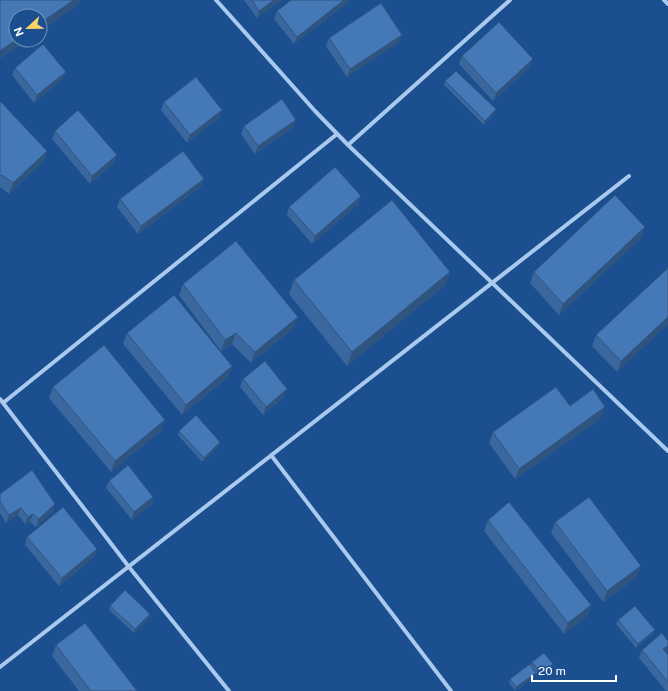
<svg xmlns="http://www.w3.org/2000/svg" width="668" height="691" font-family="'Public Sans',sans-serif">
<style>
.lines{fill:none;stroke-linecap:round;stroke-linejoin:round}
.minor{stroke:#a9c9ee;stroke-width:4}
.wall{fill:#3a679d}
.shaded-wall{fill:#305480}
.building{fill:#4478b7;stroke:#305480}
</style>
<rect width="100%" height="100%" fill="#1b4f8f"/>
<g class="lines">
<path class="minor" d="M 216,0 L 315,111 L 348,145 L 668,451
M 664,0 L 668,4
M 348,145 L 510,0
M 0,399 L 129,567 L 229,691
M 3,403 L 337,134
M 271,455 L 451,691
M 0,667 L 629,176"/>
</g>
<path class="wall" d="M 244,0 L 282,0 L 257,18 Z
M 291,0 L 351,0 L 294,44 L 274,19 L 277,11 Z
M 329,38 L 399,42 L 347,77 L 326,46 Z
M 462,56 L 530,67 L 493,101 L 459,64 Z
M 15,68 L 63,79 L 34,103 L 12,75 Z
M 445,81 L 495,113 L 484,125 L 444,85 Z
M 0,101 L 47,151 L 43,162 L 9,194 L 0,187 Z
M 164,102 L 219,118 L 187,143 L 161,110 Z
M 244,126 L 294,127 L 255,154 L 241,134 Z
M 55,131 L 114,163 L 90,184 L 52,139 Z
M 204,179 L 201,186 L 138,234 L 117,207 L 120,199 Z
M 358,204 L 312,244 L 287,215 L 289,207 Z
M 645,227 L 641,238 L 559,315 L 530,283 L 534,272 Z
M 668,268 L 668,324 L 617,372 L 592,346 L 596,335 Z
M 450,272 L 445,285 L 347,366 L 289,294 L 294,280 Z
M 183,284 L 294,328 L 251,363 L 232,344 L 221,351 L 179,295 Z
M 127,333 L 232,366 L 228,377 L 182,415 L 123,344 Z
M 243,379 L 284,397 L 263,415 L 240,387 Z
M 53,387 L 161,431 L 111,472 L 49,398 Z
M 570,406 L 601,418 L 515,479 L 489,443 L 493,432 Z
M 179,431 L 220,442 L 219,446 L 202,462 L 178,435 Z
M 109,481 L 153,497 L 151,505 L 132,520 L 106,488 Z
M 0,494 L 55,504 L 53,511 L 36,527 L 30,522 L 25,524 L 18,515 L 6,523 L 0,513 Z
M 488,520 L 591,605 L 587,616 L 564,634 L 484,531 Z
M 555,522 L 637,577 L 603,602 L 551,533 Z
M 27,537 L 97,549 L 94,557 L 59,586 L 25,545 Z
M 110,606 L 150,614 L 149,618 L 134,633 L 109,610 Z
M 618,620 L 655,630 L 653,634 L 636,648 L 616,624 Z
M 56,645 L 137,691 L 79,691 L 52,656 Z
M 642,650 L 667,652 L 666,653 L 668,655 L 668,691 L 666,691 L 639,658 Z
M 532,662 L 553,664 L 552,668 L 539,677 L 535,672 L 534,677 L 515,691 L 509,683 L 510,679 L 531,666 Z"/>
<path class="shaded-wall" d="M 74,0 L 80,0 L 79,5 L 40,31 L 40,23 Z
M 274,0 L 282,0 L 257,18 L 259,11 Z
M 344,0 L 351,0 L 294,44 L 297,37 Z
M 402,35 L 399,42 L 347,77 L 350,69 Z
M 16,40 L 28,40 L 0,59 L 1,50 Z
M 533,59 L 530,67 L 493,101 L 496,93 Z
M 66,72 L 63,79 L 34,103 L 37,95 Z
M 496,109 L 495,113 L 484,125 L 485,121 Z
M 222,110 L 219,118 L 187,143 L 190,135 Z
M 296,120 L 294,127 L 255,154 L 258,146 Z
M 47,151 L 43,162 L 9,194 L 13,183 Z
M 117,155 L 114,163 L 90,184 L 92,176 Z
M 204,179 L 201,186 L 138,234 L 141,226 Z
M 361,196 L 358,204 L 312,244 L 315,236 Z
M 645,227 L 641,238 L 559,315 L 563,304 Z
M 450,272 L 445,285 L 347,366 L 352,352 Z
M 298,317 L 294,328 L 251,363 L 255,352 Z
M 668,317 L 668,324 L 617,372 L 621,361 Z
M 236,333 L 232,344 L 221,351 L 225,340 Z
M 232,366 L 228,377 L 182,415 L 186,405 Z
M 287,389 L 284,397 L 263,415 L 266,407 Z
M 605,407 L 601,418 L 515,479 L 519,469 Z
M 165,420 L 161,431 L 111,472 L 115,461 Z
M 220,442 L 219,446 L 202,462 L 204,458 Z
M 153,497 L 151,505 L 132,520 L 134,512 Z
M 55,504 L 53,511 L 36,527 L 39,519 Z
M 21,508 L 18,515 L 6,523 L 9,515 Z
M 33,514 L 30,522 L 25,524 L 28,517 Z
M 97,549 L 94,557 L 59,586 L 62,578 Z
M 641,566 L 637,577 L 603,602 L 607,591 Z
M 591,605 L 587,616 L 564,634 L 568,623 Z
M 150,614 L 149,618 L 134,633 L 135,629 Z
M 655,630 L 653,634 L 636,648 L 638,644 Z
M 668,646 L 668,649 L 667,652 L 660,657 L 663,649 Z
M 553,664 L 552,668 L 539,677 L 541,673 Z
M 536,673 L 534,677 L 515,691 L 516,687 Z"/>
<path class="building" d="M 0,0 L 74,0 L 40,23 L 40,16 L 16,16 L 16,40 L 1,50 L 0,50 Z
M 252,0 L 274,0 L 259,11 Z
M 291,0 L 344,0 L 297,37 L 277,11 Z
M 381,3 L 402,35 L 350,69 L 329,38 Z
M 499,22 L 533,59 L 496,93 L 462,56 Z
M 43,44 L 66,72 L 37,95 L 15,68 Z
M 456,71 L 496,109 L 485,121 L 445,81 Z
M 196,77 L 222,110 L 190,135 L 164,102 Z
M 282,99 L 296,120 L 258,146 L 244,126 Z
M 0,101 L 47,151 L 13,183 L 2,175 L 0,176 Z
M 78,110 L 117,155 L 92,176 L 55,131 Z
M 183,151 L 204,179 L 141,226 L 120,199 Z
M 335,167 L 361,196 L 315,236 L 289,207 Z
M 615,195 L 645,227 L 563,304 L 534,272 Z
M 392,200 L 450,272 L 352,352 L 294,280 Z
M 236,241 L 298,317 L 255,352 L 236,333 L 225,340 L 183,284 Z
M 668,268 L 668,317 L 621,361 L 596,335 Z
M 174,295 L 232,366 L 186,405 L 127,333 Z
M 104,345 L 165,420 L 115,461 L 53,387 Z
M 265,361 L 287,389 L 266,407 L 243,379 Z
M 556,387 L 570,406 L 593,389 L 605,407 L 519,469 L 493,432 Z
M 196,415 L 220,442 L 204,458 L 179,431 Z
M 128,465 L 153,497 L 134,512 L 109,481 Z
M 32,470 L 55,504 L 39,519 L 33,514 L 28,517 L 21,508 L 9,515 L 0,501 L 0,494 Z
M 589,497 L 641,566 L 607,591 L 555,522 Z
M 509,502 L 591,605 L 568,623 L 488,520 Z
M 63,507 L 97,549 L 62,578 L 27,537 Z
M 125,590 L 150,614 L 135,629 L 110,606 Z
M 635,606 L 655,630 L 638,644 L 618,620 Z
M 85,623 L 137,691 L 91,691 L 56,645 Z
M 662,633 L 668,641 L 668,646 L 663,649 L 668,655 L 668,682 L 642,650 Z
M 544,653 L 553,664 L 541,673 L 532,662 Z
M 530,664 L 536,673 L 516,687 L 510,679 Z"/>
<g transform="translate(28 28) rotate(248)"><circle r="19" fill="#1b4f8f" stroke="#7695bc"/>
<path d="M0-3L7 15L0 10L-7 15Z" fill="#ffd166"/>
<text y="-6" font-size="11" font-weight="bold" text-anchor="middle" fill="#ffffff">N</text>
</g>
<path d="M532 675v6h84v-6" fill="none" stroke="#ffffff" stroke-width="2"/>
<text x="538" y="675" font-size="12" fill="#ffffff" stroke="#1b4f8f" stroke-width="3" paint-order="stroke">20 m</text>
</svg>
